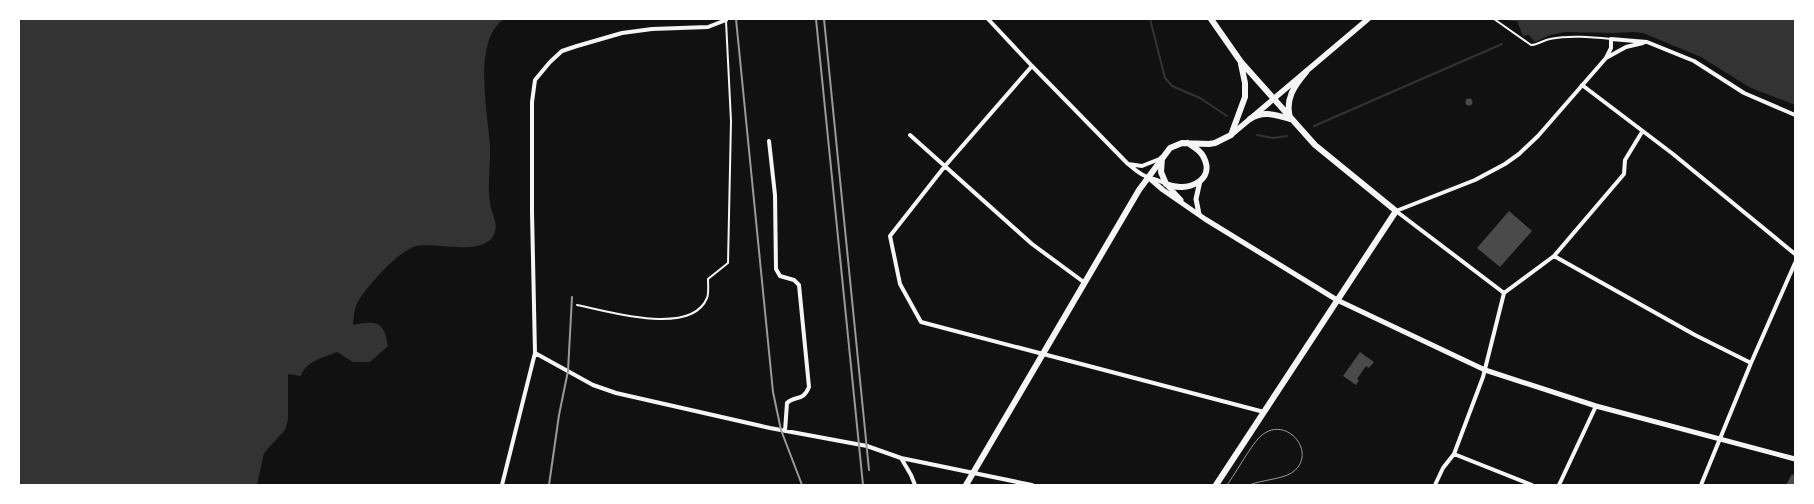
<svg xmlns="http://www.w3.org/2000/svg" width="1814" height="504" font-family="Helvetica,sans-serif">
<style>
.water{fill:#333}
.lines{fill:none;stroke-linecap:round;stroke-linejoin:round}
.stream{stroke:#333;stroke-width:2}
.building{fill:#4a4a4a}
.service{stroke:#f5f5f5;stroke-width:2}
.minor{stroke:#f5f5f5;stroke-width:4}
.tertiary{stroke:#f5f5f5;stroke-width:5}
.secondary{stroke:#f5f5f5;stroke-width:5.5}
.primary{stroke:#f5f5f5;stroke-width:6}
.tram{stroke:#9a9a9a;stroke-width:1}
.rail{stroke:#9a9a9a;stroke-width:2}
</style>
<rect width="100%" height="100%" fill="#111"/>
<path class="water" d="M 19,19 L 504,19 C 472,41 488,112 490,146 C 491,164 487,184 490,203 C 491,212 498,222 495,232 C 487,258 436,242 417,246 C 399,250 369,284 359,300 C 354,307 354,316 353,325 C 375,321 384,320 388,346 L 370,362 L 353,362 L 337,352 C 324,357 305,362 301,376 L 288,374 L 288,420 L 285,430 L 264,453 L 257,485 L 19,485 Z
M 1508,19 L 1795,19 L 1795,105 L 1749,87 L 1701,57 L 1643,33 L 1633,32 L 1614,33 L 1565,32 L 1550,35 L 1535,42 L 1529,35 L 1523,36 L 1517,21 L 1511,21 Z"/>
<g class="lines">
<path class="stream" d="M 1150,19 L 1165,78 L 1172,86 L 1200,98 L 1227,116
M 1314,126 L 1502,44
M 1257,135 L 1273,138 L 1287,136"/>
</g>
<path class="building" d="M1465.5 102a3.5 3.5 0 1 1 7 0a3.5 3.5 0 1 1-7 0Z
M 1509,211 L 1532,231 L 1500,267 L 1477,248 Z
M 1360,352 L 1374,362 L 1369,368 L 1366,366 L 1357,379 L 1359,380 L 1356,385 L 1343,376 Z
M 1792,474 L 1795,476 L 1795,485 L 1786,485 Z"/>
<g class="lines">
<path class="service" d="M 1494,19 L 1531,45 C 1538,45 1543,40 1550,39 C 1570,35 1591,37 1611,39
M 577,305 C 608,311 691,337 707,298 C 709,293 708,285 708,279 L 728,263 L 731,121 L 726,21"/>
<path class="minor" d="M 988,19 L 1032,66 L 1127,163 C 1133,168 1138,173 1145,176 C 1152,179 1159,180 1166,184
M 1606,58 L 1626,47 L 1643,43
M 1032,66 L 945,166 L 890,236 L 900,284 L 921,322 L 1264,412
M 1582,85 L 1673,154 L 1795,254
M 910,135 L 1032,244 L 1085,283
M 769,141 L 775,195 L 776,269 L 780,276 L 794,280 L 799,285 L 809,387 C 803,402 795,395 787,403 L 785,431
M 1128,164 L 1142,166 L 1162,158
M 1396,211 L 1475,180 L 1505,164 L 1519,154 L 1538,136 L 1606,58 L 1611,48 L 1611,39 L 1647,42 L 1694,61 L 1744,93 L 1795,115
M 1396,211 L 1504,293
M 1554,256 L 1695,335 L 1751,363
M 535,353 L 593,385 L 616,393 L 770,428 L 867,446 L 901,458 L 1032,485
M 1454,454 L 1532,485
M 901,458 L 911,475 L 915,485
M 502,485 L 535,353 L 532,212 L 532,102 L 535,80 L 550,62 L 562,51 L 577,46 L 622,33 L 652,29 L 708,27 L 726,20
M 1435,485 L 1443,468 L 1454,454 L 1483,377 L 1504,293 L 1554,256 L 1624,174 L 1625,160 L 1642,132
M 1559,485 L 1596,406
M 1701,485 L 1751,363 L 1795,263"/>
<path class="tertiary" d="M 1148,177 L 1163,190 L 1205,219 L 1337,300 L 1485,370 L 1596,406 L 1795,459
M 1166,184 L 1181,200
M 1199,214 L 1196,199 L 1200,181"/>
<path class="secondary" d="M 1231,135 L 1368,19"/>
<path class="primary" d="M 1211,19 L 1241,62 L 1315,145 L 1396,211 L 1216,485
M 1290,118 C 1285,99 1294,86 1306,72
M 1250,119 C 1263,110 1276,115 1290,119
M 1162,158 L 1161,172 L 1166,184 C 1186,193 1217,181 1203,156 C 1200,150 1193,147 1188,143
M 966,485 L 1139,190 L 1170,148 L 1182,143 L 1209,144 L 1215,143 L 1231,135 L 1245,97 L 1245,83 L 1241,64"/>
<path class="tram" d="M 1227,485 C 1236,473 1252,443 1262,435 C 1287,415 1318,453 1293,472 C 1284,479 1261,480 1249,485"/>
<path class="rail" d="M 736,19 L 773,392 L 781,430 L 802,485
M 816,19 L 863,485
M 824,19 L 869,470
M 549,485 L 559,415 L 568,371 L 572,297"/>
</g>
<rect width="1814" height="504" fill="none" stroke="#ffffff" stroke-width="40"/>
</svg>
